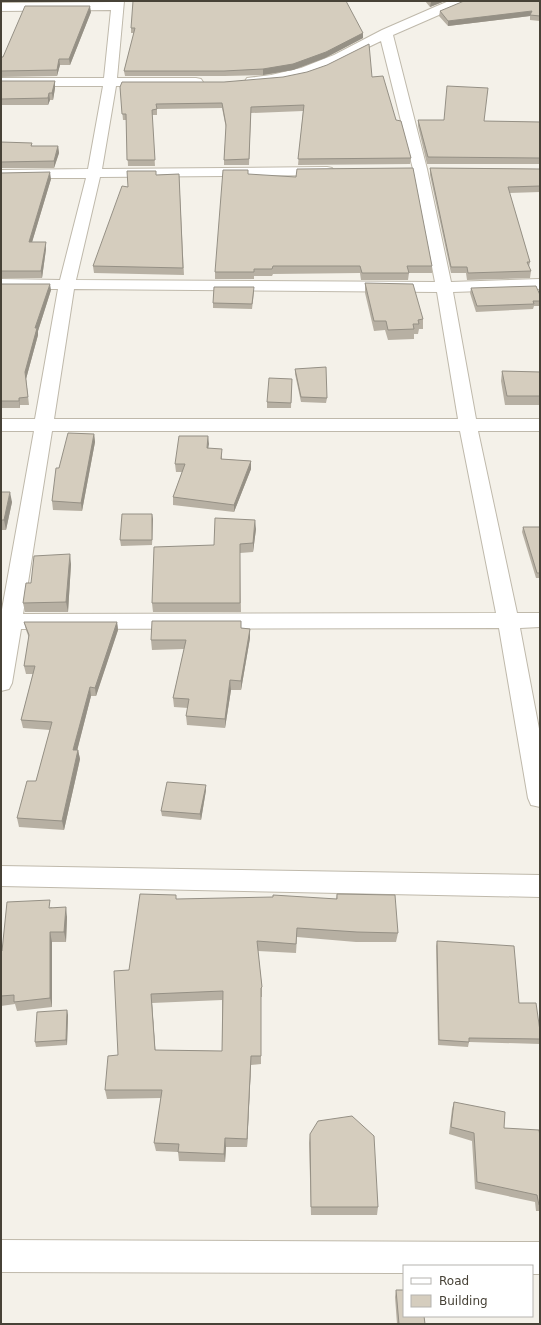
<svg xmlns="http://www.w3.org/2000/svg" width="541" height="1325" font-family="'DejaVu Sans',sans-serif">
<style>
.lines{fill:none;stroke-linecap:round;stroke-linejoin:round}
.minor-casing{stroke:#bfb9ab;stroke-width:2}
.minor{fill:#fff;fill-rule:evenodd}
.wall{fill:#b7b0a3;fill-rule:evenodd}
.shaded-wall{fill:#959085}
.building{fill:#d5cdbe;stroke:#959085;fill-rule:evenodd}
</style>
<rect width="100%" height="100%" fill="#f4f1e9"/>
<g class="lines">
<g class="minor-casing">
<path id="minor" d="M 112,1 L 124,1 L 117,78 L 196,78 L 201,79 L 203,82 L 201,85 L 196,86 L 116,86 L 102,169 L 327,167 L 332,168 L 334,171 L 332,174 L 327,175 L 100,177 L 76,280 L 435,282 L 413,169 L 381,41 C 338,62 301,80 252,85 L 247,84 L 245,81 L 247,78 L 271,75 L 301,68 L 334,55 L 382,30 L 437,6 L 449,1 L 466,1 L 464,4 L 393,35 L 427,169 L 451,282 L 540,279 L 540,289 L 453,292 L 476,419 L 540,419 L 540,431 L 478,431 L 517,613 L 540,613 L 540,627 L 520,628 L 540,734 L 540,807 L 531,805 L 528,798 L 499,628 L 21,629 L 12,683 L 9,689 L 1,691 L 1,615 L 34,431 L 1,431 L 1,419 L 35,419 L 58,289 L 1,289 L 1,279 L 60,280 L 86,178 L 1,178 L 1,170 L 88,169 L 103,86 L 1,86 L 1,78 L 104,78 L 111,10 L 1,11 L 1,3 L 112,2 ZM 74,289 L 437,292 L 458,419 L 54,419 ZM 52,431 L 460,431 L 496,613 L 23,614 Z
M 1,866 L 540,875 L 540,897 L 1,886 Z
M 1,1240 L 540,1242 L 540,1274 L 532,1274 L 532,1266 L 404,1266 L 404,1273 L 1,1272 Z"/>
</g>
<use href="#minor" class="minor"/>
</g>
<path class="wall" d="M 1,1 L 27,1 L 1,2 Z
M 425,1 L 445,1 L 430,7 Z
M 540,1 L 540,21 L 530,20 L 530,16 L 448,26 L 439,16 L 440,11 Z
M 91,12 L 70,65 L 60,65 L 57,76 L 1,77 L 1,57 L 3,57 Z
M 131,28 L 363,33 L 363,38 L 325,58 L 293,70 L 263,75 L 224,76 L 125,76 L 124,71 L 134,33 L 131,33 Z
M 372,77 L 396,120 L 411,158 L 410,164 L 298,165 L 303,111 L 251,113 L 249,165 L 224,165 L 224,160 L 226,128 L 222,108 L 157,109 L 157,115 L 152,115 L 155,166 L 128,166 L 126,120 L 123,120 L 120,87 L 224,82 Z
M 1,81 L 55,81 L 55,88 L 53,100 L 50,100 L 48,105 L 1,105 Z
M 418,120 L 540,122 L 540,164 L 427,164 L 418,126 Z
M 1,142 L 33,146 L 58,146 L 59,153 L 54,168 L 1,168 Z
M 430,168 L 540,169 L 540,192 L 509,193 L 530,262 L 529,267 L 531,271 L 530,278 L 467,280 L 466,273 L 451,273 L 430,175 Z
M 1,173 L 51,179 L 32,242 L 46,249 L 42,278 L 1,278 Z
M 179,174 L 184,275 L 94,273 L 93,266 L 128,187 L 156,175 Z
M 248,174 L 432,266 L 432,273 L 409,273 L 408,280 L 361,280 L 360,273 L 273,274 L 272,276 L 254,276 L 254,279 L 215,279 L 215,272 Z
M 365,283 L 423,319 L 423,329 L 419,329 L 418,334 L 414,334 L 414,339 L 388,340 L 385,330 L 374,331 L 365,293 Z
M 1,284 L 51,290 L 38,331 L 38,335 L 26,379 L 29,405 L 20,405 L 20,408 L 1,408 Z
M 471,288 L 540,295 L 540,306 L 534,306 L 533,309 L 476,312 L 470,293 Z
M 254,292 L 252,309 L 213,308 L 213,303 Z
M 295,369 L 327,398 L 326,403 L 301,402 L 295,374 Z
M 502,371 L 540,372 L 540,405 L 505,405 L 501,381 Z
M 292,379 L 291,408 L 267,408 L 267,402 Z
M 94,434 L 95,442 L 82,511 L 53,510 L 52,501 L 59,468 Z
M 208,436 L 208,448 L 222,456 L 222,459 L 251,461 L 251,469 L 234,512 L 173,505 L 173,497 L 182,472 L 176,472 L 175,464 Z
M 1,492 L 12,502 L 6,530 L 1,530 Z
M 152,514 L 152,545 L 121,546 L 120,540 Z
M 523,527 L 540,527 L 540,578 L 536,578 L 522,532 Z
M 256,529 L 253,552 L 240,553 L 241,612 L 153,612 L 152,603 L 214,545 Z
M 71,564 L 68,612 L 25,612 L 23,603 L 31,583 Z
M 24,622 L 117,622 L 118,630 L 96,696 L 91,696 L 77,750 L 78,750 L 80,759 L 64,830 L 19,827 L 17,818 L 36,781 L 50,730 L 23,728 L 21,720 L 33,674 L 26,674 L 24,666 L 29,638 L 26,630 Z
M 241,628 L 250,629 L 250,638 L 241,690 L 231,690 L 225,728 L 187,725 L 186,716 L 188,708 L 174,707 L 173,698 L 184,649 L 152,650 L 151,640 Z
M 206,790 L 201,820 L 162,816 L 161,811 Z
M 337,894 L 398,933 L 396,942 L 356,942 L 297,937 L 296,953 L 258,951 L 262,987 L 262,997 L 261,997 L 261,1064 L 251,1065 L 247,1147 L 226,1147 L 225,1162 L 179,1161 L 178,1152 L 156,1151 L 154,1143 L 161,1098 L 107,1099 L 105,1090 L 118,1055 L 129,970 L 176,895 L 176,899 L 336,899 ZM 222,1000 L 222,1051 L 155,1050 L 152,1003 Z
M 51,907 L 67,917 L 66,942 L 52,942 L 52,1007 L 17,1011 L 15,1004 L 1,1006 L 1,951 L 2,951 Z
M 437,941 L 519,1003 L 540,1039 L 540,1044 L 469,1042 L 468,1047 L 438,1045 L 436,946 Z
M 68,1015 L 67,1045 L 36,1047 L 35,1042 Z
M 454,1102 L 504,1128 L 540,1136 L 540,1211 L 536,1211 L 535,1202 L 475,1189 L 472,1141 L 449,1134 L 452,1109 Z
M 310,1134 L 378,1207 L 377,1215 L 311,1215 L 309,1143 Z
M 396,1290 L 425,1324 L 397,1324 L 395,1297 Z"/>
<path class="shaded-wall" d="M 433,1 L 445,1 L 430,7 L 431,2 Z
M 90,6 L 91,12 L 70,65 L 69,59 Z
M 532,11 L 530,16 L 448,26 L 448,21 Z
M 363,33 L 363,38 L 325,58 L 293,70 L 263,75 L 263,69 Z
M 59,59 L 60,65 L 57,76 L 57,70 Z
M 55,81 L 55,88 L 53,100 L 52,93 Z
M 49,93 L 50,100 L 48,105 L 48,98 Z
M 58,146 L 59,153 L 54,168 L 54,161 Z
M 50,172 L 51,179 L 30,249 L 29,242 Z
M 46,242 L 46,249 L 42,278 L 41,271 Z
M 50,284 L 51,290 L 38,331 L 38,335 L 26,379 L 29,405 L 25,372 L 35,328 Z
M 19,398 L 20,405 L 20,408 L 19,401 Z
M 94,434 L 95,442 L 82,511 L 81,503 Z
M 208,436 L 209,444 L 207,456 L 207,448 Z
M 251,461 L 251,469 L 234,512 L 234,505 Z
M 10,492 L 12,502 L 6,530 L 4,520 Z
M 152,514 L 153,519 L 152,545 Z
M 255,520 L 256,529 L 253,552 L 253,543 Z
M 70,554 L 71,564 L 68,612 L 66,602 Z
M 117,622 L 118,630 L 96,696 L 95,688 Z
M 250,629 L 250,638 L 241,690 L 241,681 Z
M 230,680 L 231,690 L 225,728 L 225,719 Z
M 90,687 L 91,696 L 75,759 L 73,750 Z
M 78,750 L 80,759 L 64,830 L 62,821 Z
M 206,785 L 206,790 L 201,820 L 200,814 Z
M 66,907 L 67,917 L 66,942 L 64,932 Z
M 50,932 L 52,942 L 52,1007 L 50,998 Z
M 151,994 L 152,1003 L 156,1059 L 155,1050 Z
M 67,1010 L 68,1015 L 67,1045 L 66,1040 Z
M 251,1056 L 251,1065 L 247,1147 L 247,1139 Z
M 225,1138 L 226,1147 L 225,1162 L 224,1154 Z"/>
<path class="building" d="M 133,1 L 346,1 L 363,33 L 326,52 L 293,64 L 263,69 L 224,71 L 124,71 L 135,28 L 131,28 Z
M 464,1 L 540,1 L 540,16 L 530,15 L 532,11 L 448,21 L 440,11 Z
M 25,6 L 90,6 L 69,59 L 59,59 L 57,70 L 1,71 L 1,57 L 3,57 Z
M 369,44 L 372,77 L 383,76 L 396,120 L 401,121 L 411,158 L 298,159 L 304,105 L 251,107 L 249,159 L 224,160 L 226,125 L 222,103 L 156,104 L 157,109 L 152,110 L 155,160 L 127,160 L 126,114 L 122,114 L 120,87 L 122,82 L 224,82 L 283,77 L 307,72 L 327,65 Z
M 1,81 L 55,81 L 52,93 L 49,93 L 48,98 L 1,99 Z
M 447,86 L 488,88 L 484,121 L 540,122 L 540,158 L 428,157 L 418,120 L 444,120 Z
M 1,142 L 32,143 L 31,146 L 58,146 L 54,161 L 1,162 Z
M 413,168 L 432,266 L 407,266 L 409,273 L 362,273 L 360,266 L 273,266 L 272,269 L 254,269 L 254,272 L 215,272 L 223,170 L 248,170 L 248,174 L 296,177 L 297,169 Z
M 430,168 L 540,169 L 540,186 L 508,187 L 530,262 L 527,262 L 531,271 L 468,273 L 467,267 L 451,267 Z
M 127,171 L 156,171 L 156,175 L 179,174 L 183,268 L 93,266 L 122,186 L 128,187 Z
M 50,172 L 29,242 L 46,242 L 41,271 L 1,271 L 1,173 Z
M 365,283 L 413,284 L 423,319 L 418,320 L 419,324 L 413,324 L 414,329 L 388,330 L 386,321 L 374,321 Z
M 1,284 L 50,284 L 35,328 L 37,328 L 25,372 L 28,397 L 19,398 L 19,401 L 1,401 Z
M 536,286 L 540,295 L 540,301 L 533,301 L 534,304 L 477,306 L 471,288 Z
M 214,287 L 254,287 L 252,304 L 213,303 Z
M 326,367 L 327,398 L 301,397 L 295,369 Z
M 502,371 L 540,372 L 540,396 L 507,396 Z
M 269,378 L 292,379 L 291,403 L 267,402 Z
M 68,433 L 94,434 L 81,503 L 52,501 L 56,468 L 59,468 Z
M 179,436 L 208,436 L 207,448 L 222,449 L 221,459 L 251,461 L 234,505 L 173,497 L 185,464 L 175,464 Z
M 1,492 L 10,492 L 4,520 L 1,520 Z
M 122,514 L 152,514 L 152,540 L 120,540 Z
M 215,518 L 255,520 L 253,543 L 240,544 L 240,603 L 152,603 L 154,547 L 214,545 Z
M 523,527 L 540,527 L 540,573 L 537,573 Z
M 70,554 L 66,602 L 23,603 L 26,583 L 31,583 L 34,556 Z
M 152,621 L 241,621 L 241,628 L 250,629 L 241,681 L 230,680 L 225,719 L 186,716 L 189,699 L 173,698 L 186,640 L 151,640 Z
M 24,622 L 117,622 L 95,688 L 90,687 L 73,750 L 78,750 L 62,821 L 17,818 L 27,781 L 36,781 L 52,722 L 21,720 L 35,666 L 24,666 L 29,635 Z
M 167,782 L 206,785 L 200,814 L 161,811 Z
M 140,894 L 176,895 L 176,899 L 273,897 L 273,895 L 337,899 L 337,894 L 395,895 L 398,933 L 357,932 L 297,928 L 296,944 L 257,941 L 262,987 L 261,988 L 261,1056 L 251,1056 L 247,1139 L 225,1138 L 224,1154 L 178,1152 L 179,1144 L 154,1143 L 162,1090 L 105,1090 L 108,1056 L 118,1055 L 114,971 L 129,970 ZM 223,991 L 222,1051 L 155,1050 L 151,994 Z
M 50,900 L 49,908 L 66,907 L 64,932 L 50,932 L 50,998 L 14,1002 L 14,995 L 1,996 L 1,951 L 2,951 L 7,902 Z
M 437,941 L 514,946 L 519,1003 L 536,1003 L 540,1031 L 540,1039 L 469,1038 L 469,1042 L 439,1040 Z
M 67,1010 L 66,1040 L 35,1042 L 37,1012 Z
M 454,1102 L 505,1112 L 504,1128 L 539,1130 L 540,1136 L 540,1204 L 539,1205 L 537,1195 L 477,1182 L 474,1133 L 451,1127 Z
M 352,1116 L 374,1136 L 378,1207 L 311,1207 L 310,1134 L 318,1121 Z
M 396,1290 L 404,1290 L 404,1316 L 424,1316 L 425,1324 L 399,1324 Z"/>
<rect width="541" height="1325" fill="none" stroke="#474237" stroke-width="4"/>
<rect x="403" y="1265" width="130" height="52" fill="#ffffff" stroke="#b5b3af"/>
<rect x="411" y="1278" width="20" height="6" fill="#ffffff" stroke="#b5b3af"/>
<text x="439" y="1285" font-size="12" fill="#474237">Road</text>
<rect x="411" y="1295" width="20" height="12" fill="#d5cdbe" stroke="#b5b3af"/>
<text x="439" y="1305" font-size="12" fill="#474237">Building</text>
</svg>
